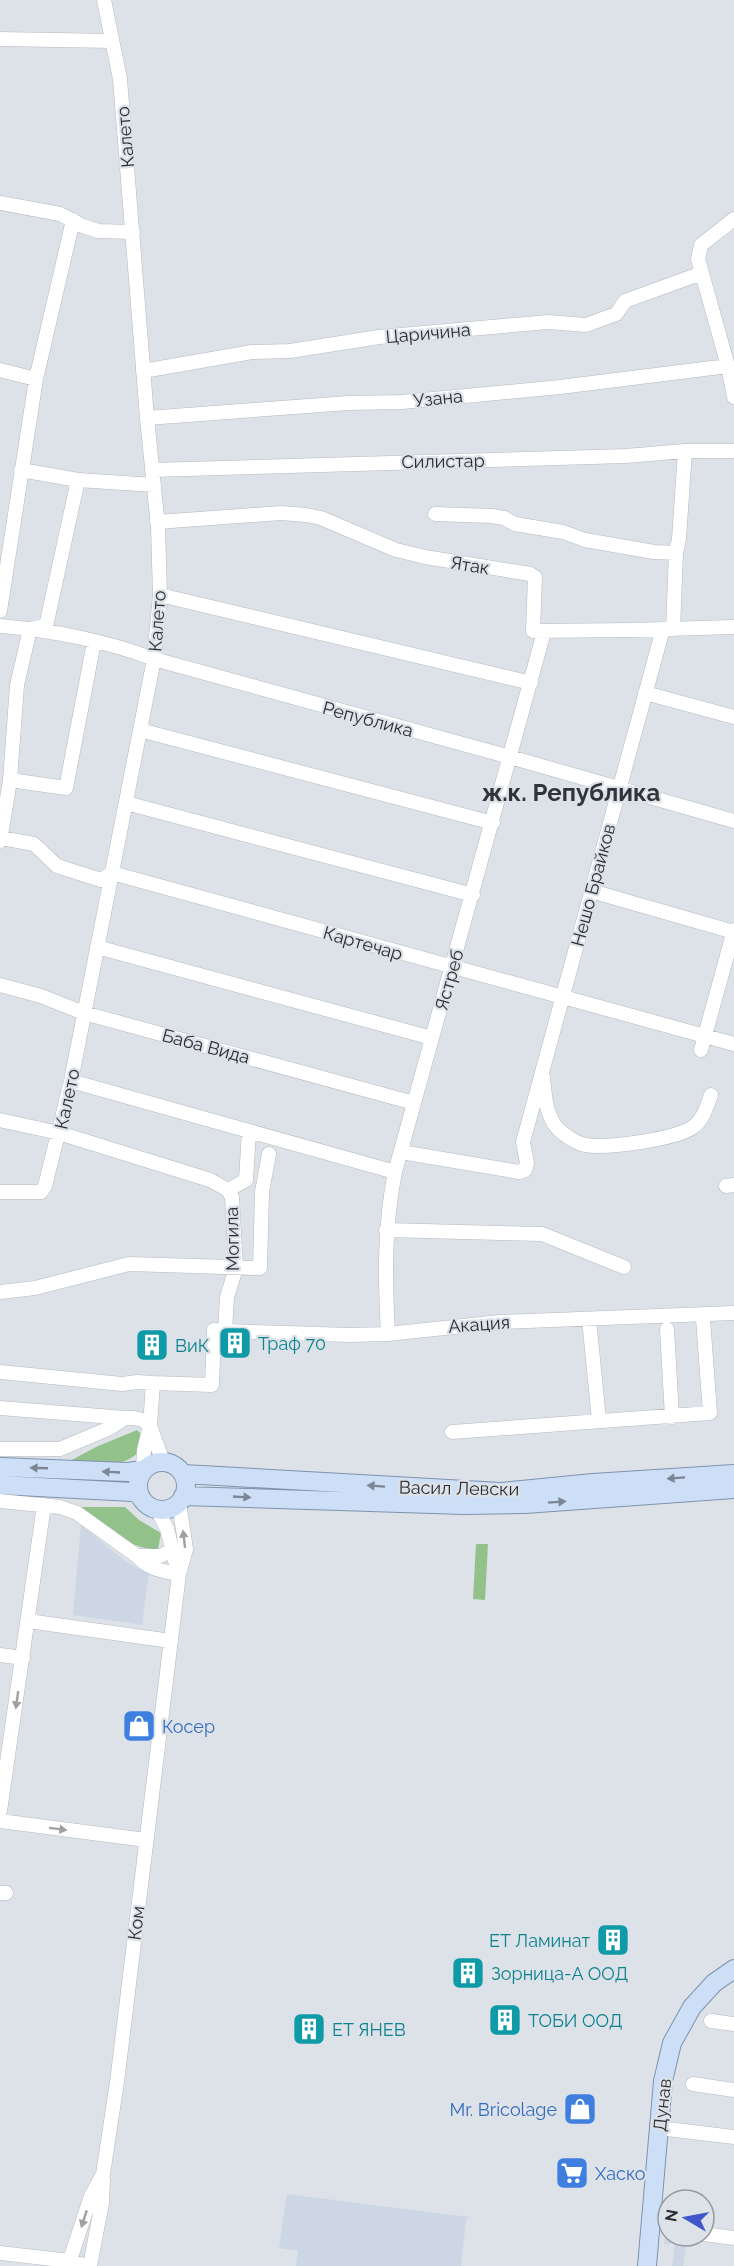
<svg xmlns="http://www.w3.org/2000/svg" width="734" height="2266" font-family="Raleway,sans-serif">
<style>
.built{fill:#ccd6e4}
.green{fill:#93c18a}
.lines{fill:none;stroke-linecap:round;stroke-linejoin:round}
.minor-casing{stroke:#b5bac1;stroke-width:15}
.major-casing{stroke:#7e92ad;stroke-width:20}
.minor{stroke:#fff;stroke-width:14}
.major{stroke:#cddff7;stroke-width:18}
.oneway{fill:#7c8694}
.oneway2{fill:#a0a0a2}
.labels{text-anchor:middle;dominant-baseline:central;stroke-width:4.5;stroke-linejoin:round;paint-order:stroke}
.street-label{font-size:18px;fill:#2b2d30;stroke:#dde2e9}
.culture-label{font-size:18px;fill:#0d838f;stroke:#dde2e9;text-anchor:start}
.shop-label{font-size:18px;fill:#366cbe;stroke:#dde2e9;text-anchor:start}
.district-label{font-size:24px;font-weight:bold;fill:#30343a;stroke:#dde2e9}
</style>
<rect width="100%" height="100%" fill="#dde2e9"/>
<path class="built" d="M 81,1525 L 124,1560 L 137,1568 L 149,1572 L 142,1625 L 73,1615 Z
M 287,2194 L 469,2217 L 466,2220 L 461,2266 L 296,2266 L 298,2251 L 279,2248 Z
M 665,2236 L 687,2239 L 683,2266 L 672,2266 L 675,2244 L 664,2244 Z"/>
<path class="green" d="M 137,1430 L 141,1434 L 143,1447 C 124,1472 94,1463 66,1463 L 96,1447 Z
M 75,1507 L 125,1507 L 139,1520 L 161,1533 L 158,1549 C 130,1551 98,1522 75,1507 Z
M 476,1544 L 488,1544 L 485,1600 L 473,1599 Z"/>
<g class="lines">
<g class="minor-casing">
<path id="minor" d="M 0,39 L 112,41
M 0,203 L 60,214 L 83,226 L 98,231 L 133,232
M 734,219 L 701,245 L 698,259 L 728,366 L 734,397
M 0,370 L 36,379
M 143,371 L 252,352 L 290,351 L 379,337 L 548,322 L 586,325 L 616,314 L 625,301 L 702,273
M 147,418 L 348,403 L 402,402 L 560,387 L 728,366
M 21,470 L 78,480 L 154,485
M 152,470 L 626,456 L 685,451 L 734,451
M 435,514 L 492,516 L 504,518 L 515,524 L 563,532 L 585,540 L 654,552 L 676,553
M 157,522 L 281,513 L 306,515 L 321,518 L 396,550 L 425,557 L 530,574 L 535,577 L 533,631 L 632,630 L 734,627
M 160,595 L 531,683
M 0,611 L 36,379 L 73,220
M 0,626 C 50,630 107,641 154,659 L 510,757 L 734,821
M 673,629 L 676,553 L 679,539 L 685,451
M 645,693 L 734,717
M 140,730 L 493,823
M 10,780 L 66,788 L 94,642
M 126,803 L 473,895
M 0,838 L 34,844 L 57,866 L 101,880 L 112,873 L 734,1044
M 0,841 L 10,780 L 17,685 L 30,629 L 46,626 L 78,480
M 591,891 L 734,932
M 97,947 L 432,1038
M 0,985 L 41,996 L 84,1013 L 414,1103
M 701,1050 L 734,930
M 543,1077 C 545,1095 545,1114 558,1129 C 564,1135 576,1143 585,1145 C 607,1149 676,1139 693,1127 C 703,1120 707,1106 711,1095
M 71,1081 L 395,1172
M 0,1120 L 59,1133 L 210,1180 L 228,1190 L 232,1197 L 236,1268 L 227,1297 L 225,1331 L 214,1330 L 212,1385 L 153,1383
M 401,1152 L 519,1172 L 525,1170 L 527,1163 L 523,1142 L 663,629
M 726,1186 L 734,1185
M 228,1190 L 246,1180 L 249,1131
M 0,1192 L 41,1192 L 45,1186 L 71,1081 L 154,659 L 160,595 L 158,527 L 147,418 L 120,79 L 104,0
M 386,1230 L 542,1234 L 624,1267
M 0,1292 L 35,1288 L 129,1264 L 260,1268 L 262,1192 L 269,1154
M 589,1319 L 599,1420
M 667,1329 L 672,1417
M 225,1331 L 350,1335 L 388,1334 L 500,1322 L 734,1313
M 388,1334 C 385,1279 384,1226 395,1172 L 544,632
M 0,1372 L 122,1384 L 137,1382 L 153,1383 L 150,1426 L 144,1450 L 143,1470
M 0,1408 L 125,1418
M 452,1432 L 710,1413 L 703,1319 L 705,1314
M 0,1449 L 60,1449 L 110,1428 L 125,1418 L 134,1418 L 143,1420 L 150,1426 L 163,1462
M 0,1501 L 60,1507 L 77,1513 L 137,1556 C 148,1569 162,1571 179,1574
M 157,1509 L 167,1529 L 178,1572
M 137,1556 L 160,1556 L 173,1550
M 28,1621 L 171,1641
M 0,1655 L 23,1658
M 0,1811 L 44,1505
M 0,1821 L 146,1840
M 0,1893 L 6,1893
M 711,2021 L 734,2024
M 693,2084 L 734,2090
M 659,2128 L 734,2137
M 704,2234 L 734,2238
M 0,2253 L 70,2261 L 86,2266
M 68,2266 L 91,2196 L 103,2174 L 117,2082 L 179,1574 L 186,1549 L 179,1503
M 90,2266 L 102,2203 L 103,2179"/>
</g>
<g class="major-casing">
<path id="major" d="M138 1486a24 24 0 1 1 48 0a24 24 0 1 1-48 0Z
M 0,1467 L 127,1472 L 143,1470
M 183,1474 L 501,1492 L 593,1483 L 734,1474
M 0,1485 L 132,1492 L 139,1494
M 183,1496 L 463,1505 L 525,1504 L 734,1489
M 647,2266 L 663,2081 L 672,2043 L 692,2007 L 714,1983 L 734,1969"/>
</g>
<use href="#minor" class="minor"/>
<use href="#major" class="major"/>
</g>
<defs><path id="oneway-solid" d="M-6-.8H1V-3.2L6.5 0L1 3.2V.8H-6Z" transform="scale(1.5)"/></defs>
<g class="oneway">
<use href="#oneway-solid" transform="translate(39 1468) rotate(-178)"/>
<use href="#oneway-solid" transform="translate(111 1472) rotate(-177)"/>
<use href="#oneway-solid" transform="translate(676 1478) rotate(176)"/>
<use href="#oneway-solid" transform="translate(376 1486) rotate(-176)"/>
<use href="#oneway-solid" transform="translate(242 1497) rotate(3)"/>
<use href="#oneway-solid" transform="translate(557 1502) rotate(-4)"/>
</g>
<g class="oneway2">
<use href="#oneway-solid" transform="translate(184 1539) rotate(-97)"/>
<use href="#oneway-solid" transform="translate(17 1700) rotate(98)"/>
<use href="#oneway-solid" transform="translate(58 1829) rotate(7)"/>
<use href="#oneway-solid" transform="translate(84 2219) rotate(108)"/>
</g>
<defs>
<g id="building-square" transform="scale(1.725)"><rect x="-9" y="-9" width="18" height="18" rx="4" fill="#0f9aa8" stroke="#dde2e9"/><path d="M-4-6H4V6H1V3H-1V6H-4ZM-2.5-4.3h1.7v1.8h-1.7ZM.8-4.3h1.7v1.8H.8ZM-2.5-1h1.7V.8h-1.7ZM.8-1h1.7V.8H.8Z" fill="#fff"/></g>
<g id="shop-square" transform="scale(1.725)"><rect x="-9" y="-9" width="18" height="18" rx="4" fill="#3f7fe0" stroke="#dde2e9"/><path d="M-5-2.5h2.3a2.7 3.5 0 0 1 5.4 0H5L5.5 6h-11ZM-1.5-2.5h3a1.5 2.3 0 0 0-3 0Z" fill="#fff"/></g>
<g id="supermarket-square" transform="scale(1.725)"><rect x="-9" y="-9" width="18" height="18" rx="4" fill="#3f7fe0" stroke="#dde2e9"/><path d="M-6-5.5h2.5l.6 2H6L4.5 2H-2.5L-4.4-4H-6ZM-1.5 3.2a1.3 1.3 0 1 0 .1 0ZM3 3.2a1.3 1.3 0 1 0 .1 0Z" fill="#fff"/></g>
</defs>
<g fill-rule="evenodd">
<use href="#building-square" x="235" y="1343"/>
<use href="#building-square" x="152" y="1345"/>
<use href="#shop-square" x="139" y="1726"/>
<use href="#building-square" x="613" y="1940"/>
<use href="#building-square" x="468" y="1973"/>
<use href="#building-square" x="505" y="2020"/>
<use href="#building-square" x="309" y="2029"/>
<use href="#shop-square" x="580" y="2109"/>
<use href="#supermarket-square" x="572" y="2173"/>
</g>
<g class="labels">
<g class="street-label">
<text transform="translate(125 137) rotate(-95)">Калето</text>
<text transform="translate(428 333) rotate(-5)">Царичина</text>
<text transform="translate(438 398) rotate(-6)">Узана</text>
<text transform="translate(443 461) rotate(-1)">Силистар</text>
<text transform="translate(470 565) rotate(9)">Ятак</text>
<text transform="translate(157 621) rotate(-86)">Калето</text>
<text transform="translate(368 719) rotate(15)">Република</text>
<text transform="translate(593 885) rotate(-75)">Нешо Брайков</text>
<text transform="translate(363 943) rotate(16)">Картечар</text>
<text transform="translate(449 980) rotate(-74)">Ястреб</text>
<text transform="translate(206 1046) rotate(15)">Баба Вида</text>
<text transform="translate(67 1099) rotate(-78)">Калето</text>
<text transform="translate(232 1239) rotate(-91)">Могила</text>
<text transform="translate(479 1324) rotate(-4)">Акация</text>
<text transform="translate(459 1488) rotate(1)">Васил Левски</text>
<text transform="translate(136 1923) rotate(-83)">Ком</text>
<text transform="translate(662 2105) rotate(-84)">Дунав</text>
</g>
<g class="culture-label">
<text x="258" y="1343">Траф 70</text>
<text x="175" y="1345">ВиК</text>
<text x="590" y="1940" text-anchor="end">ЕТ Ламинат</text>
<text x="491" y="1973">Зорница-А ООД</text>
<text x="528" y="2020">ТОБИ ООД</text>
<text x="332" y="2029">ЕТ ЯНЕВ</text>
</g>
<g class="shop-label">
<text x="162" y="1726">Косер</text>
<text x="557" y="2109" text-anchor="end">Mr. Bricolage</text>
<text x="595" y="2173">Хаско</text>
</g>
<g class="district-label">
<text x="571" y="792">ж.к. Република</text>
</g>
</g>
<g transform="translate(686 2218) rotate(280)"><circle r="28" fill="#dde2e9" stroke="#969a9f" stroke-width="1.5"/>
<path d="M0-4.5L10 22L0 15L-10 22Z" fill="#4157ca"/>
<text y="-9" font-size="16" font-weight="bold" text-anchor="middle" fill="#2b2d30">N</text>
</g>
</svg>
